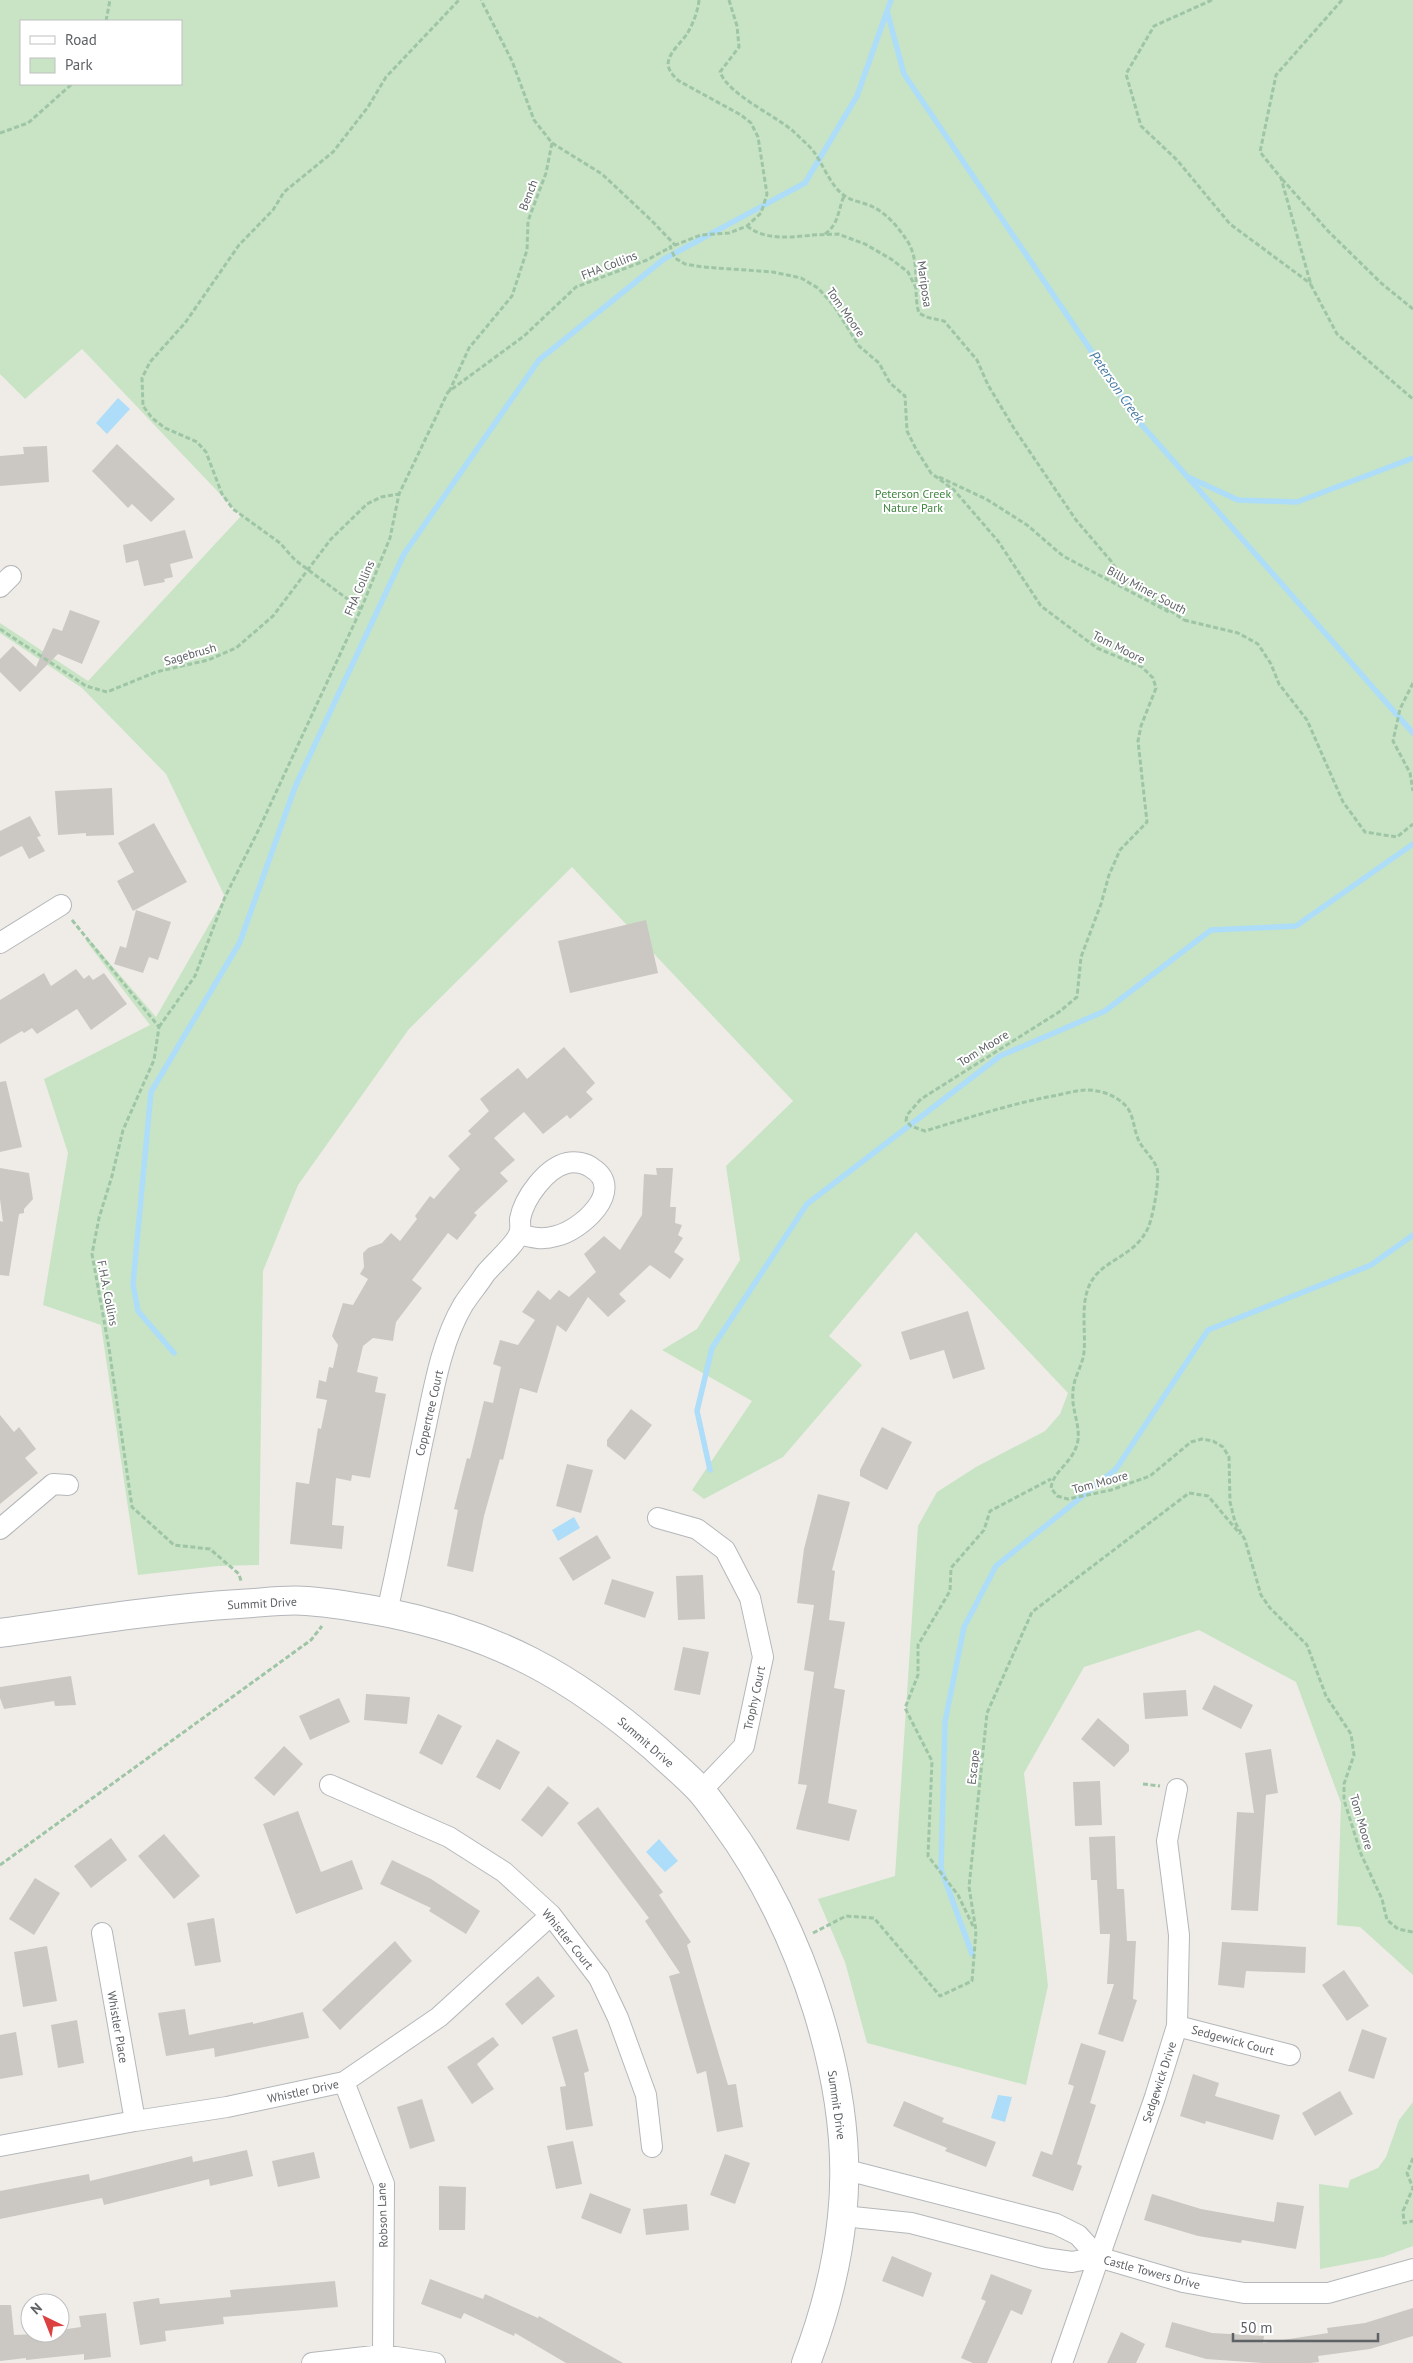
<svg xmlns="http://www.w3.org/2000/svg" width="1413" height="2363" font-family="'PT Sans',sans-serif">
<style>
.green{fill:#c8e4c5;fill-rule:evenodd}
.water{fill:#adddf8}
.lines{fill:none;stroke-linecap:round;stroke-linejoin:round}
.stream{stroke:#adddf8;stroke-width:5.5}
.building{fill:#cbc7c3}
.minor-casing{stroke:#b4b7ba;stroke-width:22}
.secondary-casing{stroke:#b3b6ba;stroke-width:30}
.path{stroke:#9fc5a7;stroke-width:3;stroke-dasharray:5 2.5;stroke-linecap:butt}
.minor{stroke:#fff;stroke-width:20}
.secondary{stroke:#fff;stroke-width:28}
.labels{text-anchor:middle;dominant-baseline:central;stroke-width:4;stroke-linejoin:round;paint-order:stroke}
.street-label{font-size:12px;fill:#5e6265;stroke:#fff}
.park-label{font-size:12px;fill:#3f853e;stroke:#fff}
.water-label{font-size:14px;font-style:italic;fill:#477aa2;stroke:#fff}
</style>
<rect width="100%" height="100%" fill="#efece7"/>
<path class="green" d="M 0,0 L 1413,0 L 1413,1975 L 1360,1927 L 1337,1925 L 1341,1803 L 1296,1682 L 1199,1630 L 1084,1667 L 1024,1773 L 1048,1986 L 1026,2085 L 867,2043 L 845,1962 L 818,1899 L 895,1876 L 918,1526 L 937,1492 L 976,1467 L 1045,1431 L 1060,1414 L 1068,1393 L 916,1232 L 829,1336 L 862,1365 L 783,1457 L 704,1499 L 692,1490 L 752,1401 L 662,1350 L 697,1329 L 740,1260 L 726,1166 L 793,1101 L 572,867 L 409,1029 L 298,1185 L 263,1271 L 259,1565 L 218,1566 L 138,1575 L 101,1325 L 43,1305 L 68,1153 L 44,1079 L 150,1025 L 86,941 L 88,938 L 156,1017 L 225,897 L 166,774 L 82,688 L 0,633 L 0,623 L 88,681 L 241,516 L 82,349 L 25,399 L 0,374 ZM 21,21 L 181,21 L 181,84 L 21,84 Z
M 1413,2102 L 1413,2246 L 1383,2257 L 1320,2269 L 1319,2184 L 1348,2188 L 1350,2180 L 1378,2168 L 1386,2157 L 1399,2120 Z"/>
<path class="water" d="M 118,398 L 130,409 L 107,434 L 96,423 Z
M 574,1517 L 580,1528 L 558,1541 L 552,1530 Z
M 659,1839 L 678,1861 L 665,1872 L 646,1852 Z
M 998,2095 L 1012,2097 L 1005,2122 L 991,2118 Z"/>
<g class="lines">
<path class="stream" d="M 891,0 L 887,11 L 904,74 L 1140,423 L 1413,733
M 1188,477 L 1238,500 L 1297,502 L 1413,458
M 174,1353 L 138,1311 L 133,1284 L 151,1092 L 240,942 L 295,787 L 404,554 L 539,360 L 664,259 L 805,183 L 857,96 L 887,11
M 710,1470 L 697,1411 L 712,1348 L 807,1204 L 1000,1056 L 1105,1011 L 1211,930 L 1296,926 L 1413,844
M 972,1954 L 941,1869 L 945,1722 L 964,1627 L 996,1566 L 1116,1469 L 1208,1330 L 1371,1265 L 1413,1235"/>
</g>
<path class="building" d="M 117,444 L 175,499 L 151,522 L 132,504 L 128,508 L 92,471 Z
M 47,446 L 49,482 L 0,486 L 0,456 L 24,454 L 23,447 Z
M 185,530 L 193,558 L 170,564 L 173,577 L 164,579 L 165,582 L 144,586 L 138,560 L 126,563 L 123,545 Z
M 70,610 L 100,621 L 82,664 L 58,654 L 20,692 L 0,672 L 0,659 L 13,646 L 36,667 L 53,628 L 62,631 Z
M 112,788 L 114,835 L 86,836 L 86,833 L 58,835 L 55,791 Z
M 30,816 L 41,836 L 37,837 L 45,851 L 29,859 L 22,846 L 0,857 L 0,831 Z
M 154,823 L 187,882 L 133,911 L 117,881 L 134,872 L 118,843 Z
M 136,910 L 171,922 L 158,960 L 149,957 L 143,973 L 114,964 L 120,946 L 126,948 Z
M 646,920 L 658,973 L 570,993 L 558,941 Z
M 76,969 L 84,979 L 89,975 L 93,980 L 104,973 L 127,1004 L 91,1030 L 77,1009 L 37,1034 L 32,1028 L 24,1033 L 22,1031 L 0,1044 L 0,1000 L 44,973 L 51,986 Z
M 564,1047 L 595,1083 L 586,1092 L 593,1099 L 570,1119 L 567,1115 L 543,1134 L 524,1112 L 494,1138 L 515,1160 L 500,1173 L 508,1181 L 474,1213 L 477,1215 L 457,1240 L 448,1233 L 412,1280 L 422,1288 L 396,1322 L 393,1341 L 373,1338 L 363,1346 L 357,1372 L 378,1377 L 375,1392 L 386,1394 L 370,1478 L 352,1475 L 351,1481 L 336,1478 L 332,1525 L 344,1526 L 342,1549 L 290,1544 L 296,1482 L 309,1484 L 318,1428 L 321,1429 L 327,1400 L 316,1398 L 319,1380 L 326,1382 L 329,1367 L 333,1368 L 338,1345 L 332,1336 L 343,1303 L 353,1305 L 368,1279 L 360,1274 L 364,1267 L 363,1253 L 368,1248 L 382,1243 L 391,1233 L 400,1241 L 417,1219 L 415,1216 L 430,1196 L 434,1199 L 460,1169 L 448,1156 L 471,1134 L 468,1131 L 489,1111 L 480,1099 L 518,1068 L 527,1079 Z
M 6,1081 L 22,1147 L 0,1152 L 0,1082 Z
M 0,1168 L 29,1173 L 33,1199 L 24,1209 L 24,1213 L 19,1214 L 9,1276 L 0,1275 L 0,1221 L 3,1222 L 0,1199 Z
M 656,1168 L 673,1168 L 670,1207 L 676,1207 L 675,1223 L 682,1225 L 678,1235 L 683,1238 L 674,1252 L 684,1259 L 670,1279 L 650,1265 L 619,1294 L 626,1301 L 608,1317 L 588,1297 L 566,1332 L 557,1325 L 537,1393 L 520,1388 L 503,1460 L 500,1459 L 484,1516 L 473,1572 L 447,1566 L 458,1510 L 454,1509 L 467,1458 L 470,1459 L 484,1401 L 493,1403 L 501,1367 L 493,1364 L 500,1340 L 518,1345 L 535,1320 L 522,1312 L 538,1290 L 550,1300 L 559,1290 L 569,1297 L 596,1272 L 584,1254 L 604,1236 L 620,1250 L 642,1215 L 644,1174 L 657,1175 Z
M 968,1311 L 985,1369 L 953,1379 L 944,1350 L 910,1360 L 901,1332 Z
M 631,1409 L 652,1425 L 625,1460 L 607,1446 L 607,1440 Z
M 0,1415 L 14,1432 L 19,1427 L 36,1449 L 25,1458 L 38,1473 L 0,1504 Z
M 882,1427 L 912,1442 L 887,1490 L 860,1476 L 860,1470 Z
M 567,1464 L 593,1470 L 581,1513 L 556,1506 Z
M 818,1494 L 850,1502 L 832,1570 L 835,1571 L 829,1620 L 845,1622 L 834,1688 L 845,1690 L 828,1803 L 857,1810 L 849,1841 L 796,1829 L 807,1785 L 798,1784 L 814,1672 L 804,1670 L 814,1605 L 797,1603 L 804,1549 Z
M 597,1535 L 611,1558 L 573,1581 L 559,1558 Z
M 703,1575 L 705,1619 L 678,1620 L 676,1576 Z
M 612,1579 L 654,1592 L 645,1618 L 604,1604 Z
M 683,1647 L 709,1652 L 700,1695 L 674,1690 Z
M 71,1676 L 76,1705 L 55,1706 L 54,1701 L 4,1709 L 0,1698 L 0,1687 Z
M 1214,1685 L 1253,1705 L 1241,1729 L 1202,1709 Z
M 1186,1690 L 1188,1716 L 1145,1719 L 1143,1693 Z
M 366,1694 L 410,1697 L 407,1724 L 364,1720 Z
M 339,1698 L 350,1722 L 310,1740 L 299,1716 Z
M 438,1714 L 462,1726 L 442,1765 L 419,1753 Z
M 1098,1718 L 1129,1745 L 1129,1751 L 1114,1767 L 1081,1739 Z
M 497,1739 L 520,1752 L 500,1790 L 476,1777 Z
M 284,1746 L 303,1764 L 274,1796 L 254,1778 Z
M 1271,1749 L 1278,1793 L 1266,1795 L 1258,1911 L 1231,1910 L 1237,1812 L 1254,1813 L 1245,1753 Z
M 1100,1781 L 1102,1825 L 1075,1826 L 1073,1782 Z
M 548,1786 L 569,1803 L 542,1837 L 521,1820 Z
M 598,1807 L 663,1892 L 659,1895 L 691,1942 L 687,1945 L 706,2011 L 728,2085 L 736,2084 L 743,2127 L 717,2132 L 706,2071 L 697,2074 L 669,1976 L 680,1973 L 645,1921 L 649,1918 L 577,1823 Z
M 298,1811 L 321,1872 L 352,1860 L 363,1889 L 296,1914 L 263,1824 Z
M 164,1834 L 200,1876 L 174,1899 L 138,1856 Z
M 1115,1836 L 1117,1889 L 1124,1889 L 1127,1941 L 1136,1941 L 1133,1999 L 1137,2000 L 1123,2042 L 1098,2034 L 1114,1984 L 1107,1984 L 1110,1934 L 1100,1934 L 1097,1880 L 1091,1880 L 1089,1837 Z
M 111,1838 L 127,1860 L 91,1888 L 74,1866 Z
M 392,1860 L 431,1879 L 480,1911 L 466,1934 L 429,1911 L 431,1908 L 380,1884 Z
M 35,1878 L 60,1893 L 34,1935 L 9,1919 Z
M 214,1918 L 221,1962 L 195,1966 L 187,1923 Z
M 395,1941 L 412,1961 L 340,2030 L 322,2010 Z
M 1222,1942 L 1306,1947 L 1305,1973 L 1246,1971 L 1244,1988 L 1218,1985 Z
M 47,1946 L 57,2001 L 23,2007 L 14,1952 Z
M 1344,1970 L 1369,2006 L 1347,2021 L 1322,1985 Z
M 538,1976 L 555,1996 L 522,2025 L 505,2004 Z
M 185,2009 L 189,2035 L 253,2022 L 253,2024 L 303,2012 L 309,2038 L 215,2057 L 214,2048 L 166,2056 L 158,2013 Z
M 77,2020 L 84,2063 L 58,2068 L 51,2025 Z
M 577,2029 L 589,2071 L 584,2073 L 593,2126 L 566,2130 L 560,2087 L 566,2086 L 552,2037 Z
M 1362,2029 L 1387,2038 L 1374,2079 L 1348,2071 Z
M 16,2032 L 23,2075 L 0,2079 L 0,2035 Z
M 493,2037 L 499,2045 L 477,2064 L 494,2089 L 472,2104 L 447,2067 Z
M 1081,2043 L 1106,2051 L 1090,2103 L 1096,2105 L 1077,2164 L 1082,2166 L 1073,2191 L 1032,2176 L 1041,2151 L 1052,2155 L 1074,2086 L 1068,2084 Z
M 1193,2074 L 1219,2083 L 1215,2096 L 1280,2115 L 1273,2140 L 1206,2121 L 1205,2124 L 1180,2116 Z
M 1340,2091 L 1353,2114 L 1315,2136 L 1302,2113 Z
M 422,2099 L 435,2141 L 410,2149 L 397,2107 Z
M 904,2101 L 944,2118 L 942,2122 L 996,2142 L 986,2167 L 945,2151 L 947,2148 L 893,2126 Z
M 573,2141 L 582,2184 L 556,2189 L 547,2146 Z
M 247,2150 L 253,2176 L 210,2186 L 209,2179 L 104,2205 L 102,2198 L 0,2219 L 0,2191 L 89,2174 L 90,2181 L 192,2156 L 193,2162 Z
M 314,2152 L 320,2178 L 278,2187 L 272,2161 Z
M 725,2154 L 750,2163 L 735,2204 L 710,2195 Z
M 439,2186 L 466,2187 L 465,2230 L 439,2230 Z
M 590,2193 L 631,2209 L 621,2234 L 581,2218 Z
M 1152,2194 L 1201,2209 L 1274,2222 L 1277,2202 L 1304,2206 L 1296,2249 L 1242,2240 L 1241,2243 L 1198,2236 L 1144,2220 Z
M 687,2204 L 689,2230 L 646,2235 L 643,2209 Z
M 892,2256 L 932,2273 L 923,2297 L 882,2281 Z
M 991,2274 L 1032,2290 L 1022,2315 L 1011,2310 L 987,2363 L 973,2363 L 961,2358 L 986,2301 L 981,2299 Z
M 430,2279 L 483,2299 L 485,2294 L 538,2318 L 539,2316 L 623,2363 L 566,2363 L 515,2333 L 514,2336 L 464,2313 L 461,2319 L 421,2304 Z
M 335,2281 L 338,2307 L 223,2317 L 224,2324 L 165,2331 L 166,2341 L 140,2345 L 133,2302 L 159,2298 L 160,2304 L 231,2297 L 230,2290 Z
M 0,2305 L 11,2305 L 14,2335 L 60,2333 L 60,2330 L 81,2327 L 79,2316 L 106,2313 L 111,2357 L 84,2360 L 84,2354 L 26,2360 L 26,2358 L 0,2361 Z
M 1413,2308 L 1413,2336 L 1370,2349 L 1318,2356 L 1319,2362 L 1310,2363 L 1263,2363 L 1206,2359 L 1165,2347 L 1172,2322 L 1212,2333 L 1264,2336 L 1263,2343 L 1328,2333 L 1327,2328 L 1365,2323 Z
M 1121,2332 L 1145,2344 L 1136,2363 L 1107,2363 Z"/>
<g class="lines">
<g class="minor-casing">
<path id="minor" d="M 0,587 L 11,576
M 0,943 L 61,905
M 658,1518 L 697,1529 L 725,1550 L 750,1598 L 763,1657 L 744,1746 L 701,1791
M 0,1529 L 53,1484 L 68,1485
M 387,1612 C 400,1555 411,1497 423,1439 C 433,1394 440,1344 463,1305 C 470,1294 478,1285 485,1274 C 494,1263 515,1245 519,1234 C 521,1230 520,1223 520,1219 C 524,1198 546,1168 567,1163 C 575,1161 586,1163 592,1168 C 627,1190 580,1231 556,1236 C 543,1240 533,1238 520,1234
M 330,1785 L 449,1837 L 504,1872 L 551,1915 L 599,1978 L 618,2018 L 646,2095 L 652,2147
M 102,1933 L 135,2121
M 1177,2026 L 1290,2055
M 344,2082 L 384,2184 L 383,2355
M 0,2146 L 135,2121 L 227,2107 L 344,2082 L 439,2017 L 551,1915
M 843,2169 L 1056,2224 L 1078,2235 L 1098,2257
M 843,2216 L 911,2223 L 1044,2258 L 1072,2262 L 1098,2257 L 1183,2282 L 1244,2293 L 1328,2293 L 1413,2269
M 312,2363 L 383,2355 L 435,2363
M 1062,2363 L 1155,2097 L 1177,2026 L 1179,1935 L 1167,1841 L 1177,1789"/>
</g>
<g class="secondary-casing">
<path id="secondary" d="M 0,1633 C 79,1622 159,1609 239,1604 C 261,1603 285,1599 307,1601 C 334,1603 363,1608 389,1613 C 497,1635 572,1676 655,1748 C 670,1762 686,1775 700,1790 C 709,1800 717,1812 725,1823 C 801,1926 856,2087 842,2217 C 837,2266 824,2316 806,2363"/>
</g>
<path class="path" d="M 699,0 C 698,11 693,24 687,34 C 681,43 668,53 668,65 C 669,71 674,77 679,81 L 741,115 L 751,123 L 758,137 L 767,194 L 761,213 L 747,226 L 729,233 L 701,235 L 670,247 L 675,258 L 685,264 L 703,267 L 773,272 L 801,278 L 818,288 L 834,306 L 859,346 L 879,363 L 890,383 L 905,396 L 907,431 L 916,449 L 931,473 L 954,490 L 998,541 L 1041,606 L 1097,648 L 1142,667 L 1153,678 L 1156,688 L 1141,726 L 1138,741 L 1147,822 L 1120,850 L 1109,875 L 1101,904 L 1081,957 L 1077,997 L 1059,1012 L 921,1099 L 907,1115 L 906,1121 L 911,1126 L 925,1131 C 968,1118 1010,1104 1053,1096 C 1064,1094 1076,1090 1087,1090 C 1100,1090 1115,1095 1125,1105 C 1135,1115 1133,1131 1140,1143 C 1145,1151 1154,1160 1157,1168 C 1160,1179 1153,1217 1148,1228 C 1134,1258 1102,1259 1090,1284 C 1080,1304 1086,1330 1084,1352 C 1083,1365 1073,1378 1073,1392 C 1071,1408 1080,1424 1078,1440 C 1074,1463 1053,1470 1051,1488 L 1057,1496 L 1068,1499 L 1111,1490 L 1150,1476 L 1191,1442 L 1202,1439 L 1213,1441 L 1223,1447 L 1229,1457 L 1230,1502 L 1235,1522 L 1245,1540 L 1261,1595 L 1270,1608 L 1307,1645 L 1326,1696 L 1351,1734 L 1354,1755 L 1344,1784 L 1344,1800 L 1361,1854 L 1382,1899 L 1387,1920 L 1398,1929 L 1413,1932
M 729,0 L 737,26 L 739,47 L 720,72 C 729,95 773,114 793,131 C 800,138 809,145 814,152 C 824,166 831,187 845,196 C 853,202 864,202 873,207 C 886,213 898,227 906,239 C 922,261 912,292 919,313 L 926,317 L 944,321 L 977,360 L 988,385 L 1015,430 L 1076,520 L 1111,561 L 1122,578 L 1184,620
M 1212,0 L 1154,26 L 1126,74 L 1141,126 L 1177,160 L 1230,224 L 1311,284
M 1342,0 L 1276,75 L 1260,152 L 1281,178 L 1311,285 L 1337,334 L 1413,399
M 106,21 L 110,0
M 0,133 L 28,123 L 72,84
M 552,143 L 602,174 L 651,220 L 675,245
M 1282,179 L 1328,231 L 1381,283 L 1413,309
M 747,226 C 765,241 792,237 814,235
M 825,234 C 839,224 838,210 844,196
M 812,235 L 838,234 L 865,244 L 891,259 L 908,272 L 916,288
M 449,392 L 469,348 L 512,296 L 527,250 L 528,221 L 546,173 L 552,143 L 534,120 L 512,61 L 481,0
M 939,477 L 986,499 L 1027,525 L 1063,556 L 1169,612
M 361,609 L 295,560 L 280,543 L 233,509 L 222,494 L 206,452 L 197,442 L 165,428 L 152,418 L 143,406 L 142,378 L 150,362 L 185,323 L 239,245 L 273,210 L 284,192 L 333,152 L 368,107 L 386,77 L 459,0
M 1184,620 L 1238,633 L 1258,644 L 1271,664 L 1279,684 L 1307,720 L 1343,802 L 1365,832 L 1397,837 L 1413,824
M 0,629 L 86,686 L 107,692 L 156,672 L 208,660 L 236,648 L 273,616 L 331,539 L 367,504 L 381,497 L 399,494
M 1413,683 L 1400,709 L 1393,741 L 1410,773 L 1413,791
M 72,920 L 159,1027 L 154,1060 L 123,1130 L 112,1176 L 99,1218 L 92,1254 L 109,1348 L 132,1507 L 174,1545 L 210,1549 L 239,1574 L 241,1581
M 159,1027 L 195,976 L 225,897 L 259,829 L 361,609 L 390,538 L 399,494 L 448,392 L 524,336 L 576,287 L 647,260 L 669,248
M 1143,1784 L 1160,1786
M 0,1865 L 311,1640 L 322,1626
M 973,1926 L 958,1895 L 928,1856 L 932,1761 L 905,1708 L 918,1675 L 918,1645 L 950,1591 L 951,1568 L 984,1530 L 990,1511 L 1051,1479
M 813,1933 L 846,1916 L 874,1918 L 940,1996 L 972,1981 L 976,1931 L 969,1887 L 987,1713 L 1032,1612 L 1189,1493 L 1208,1496 L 1240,1534
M 1413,2158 L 1407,2173 L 1413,2188 L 1403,2211 L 1404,2223 L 1413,2221"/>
<use href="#minor" class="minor"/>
<use href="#secondary" class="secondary"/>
</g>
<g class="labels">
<g class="street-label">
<text transform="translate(528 195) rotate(-69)">Bench</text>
<text transform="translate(609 265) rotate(-21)">FHA Collins</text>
<text transform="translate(925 284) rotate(82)">Mariposa</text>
<text transform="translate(846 312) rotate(55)">Tom Moore</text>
<text transform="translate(359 588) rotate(-67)">FHA Collins</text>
<text transform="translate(1147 590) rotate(28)">Billy Miner South</text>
<text transform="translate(1119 647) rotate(27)">Tom Moore</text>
<text transform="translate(190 654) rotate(-16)">Sagebrush</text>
<text transform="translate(983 1048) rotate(-32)">Tom Moore</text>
<text transform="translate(108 1293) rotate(79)">F.H.A. Collins</text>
<text transform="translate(429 1413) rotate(-77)">Coppertree Court</text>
<text transform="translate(1100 1482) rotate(-15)">Tom Moore</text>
<text transform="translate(262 1603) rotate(-3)">Summit Drive</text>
<text transform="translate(754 1698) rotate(-78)">Trophy Court</text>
<text transform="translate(646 1742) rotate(41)">Summit Drive</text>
<text transform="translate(973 1767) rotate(-84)">Escape</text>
<text transform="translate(1362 1822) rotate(74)">Tom Moore</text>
<text transform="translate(568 1939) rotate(51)">Whistler Court</text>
<text transform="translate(118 2027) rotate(80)">Whistler Place</text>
<text transform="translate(1233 2040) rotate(15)">Sedgewick Court</text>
<text transform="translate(1159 2082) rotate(-72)">Sedgewick Drive</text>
<text transform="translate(303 2091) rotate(-12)">Whistler Drive</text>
<text transform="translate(837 2105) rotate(82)">Summit Drive</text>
<text transform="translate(382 2215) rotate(-92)">Robson Lane</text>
<text transform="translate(1152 2272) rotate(15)">Castle Towers Drive</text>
</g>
<g class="park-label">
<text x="913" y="493">Peterson Creek<tspan x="913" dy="14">Nature Park</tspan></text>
</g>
<g class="water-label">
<text transform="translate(1117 387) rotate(55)">Peterson Creek</text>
</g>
</g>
<rect x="20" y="20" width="162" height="65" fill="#ffffff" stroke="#bfc0c1"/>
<rect x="30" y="36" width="25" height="8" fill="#ffffff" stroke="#bfc0c1"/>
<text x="65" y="45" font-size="15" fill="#5e6265">Road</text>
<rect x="30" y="58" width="25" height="15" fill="#c8e4c5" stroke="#bfc0c1"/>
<text x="65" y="70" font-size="15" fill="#5e6265">Park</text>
<g transform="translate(45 2318) rotate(317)"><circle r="24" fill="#ffffff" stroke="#bfc0c1"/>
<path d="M0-4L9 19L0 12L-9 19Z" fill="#db4140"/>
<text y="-8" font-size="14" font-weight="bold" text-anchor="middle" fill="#5e6265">N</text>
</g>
<path d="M1233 2333v8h145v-8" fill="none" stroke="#5e6265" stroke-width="2.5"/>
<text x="1240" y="2333" font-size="15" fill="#5e6265" stroke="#ffffff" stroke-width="4" paint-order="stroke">50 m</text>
</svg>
